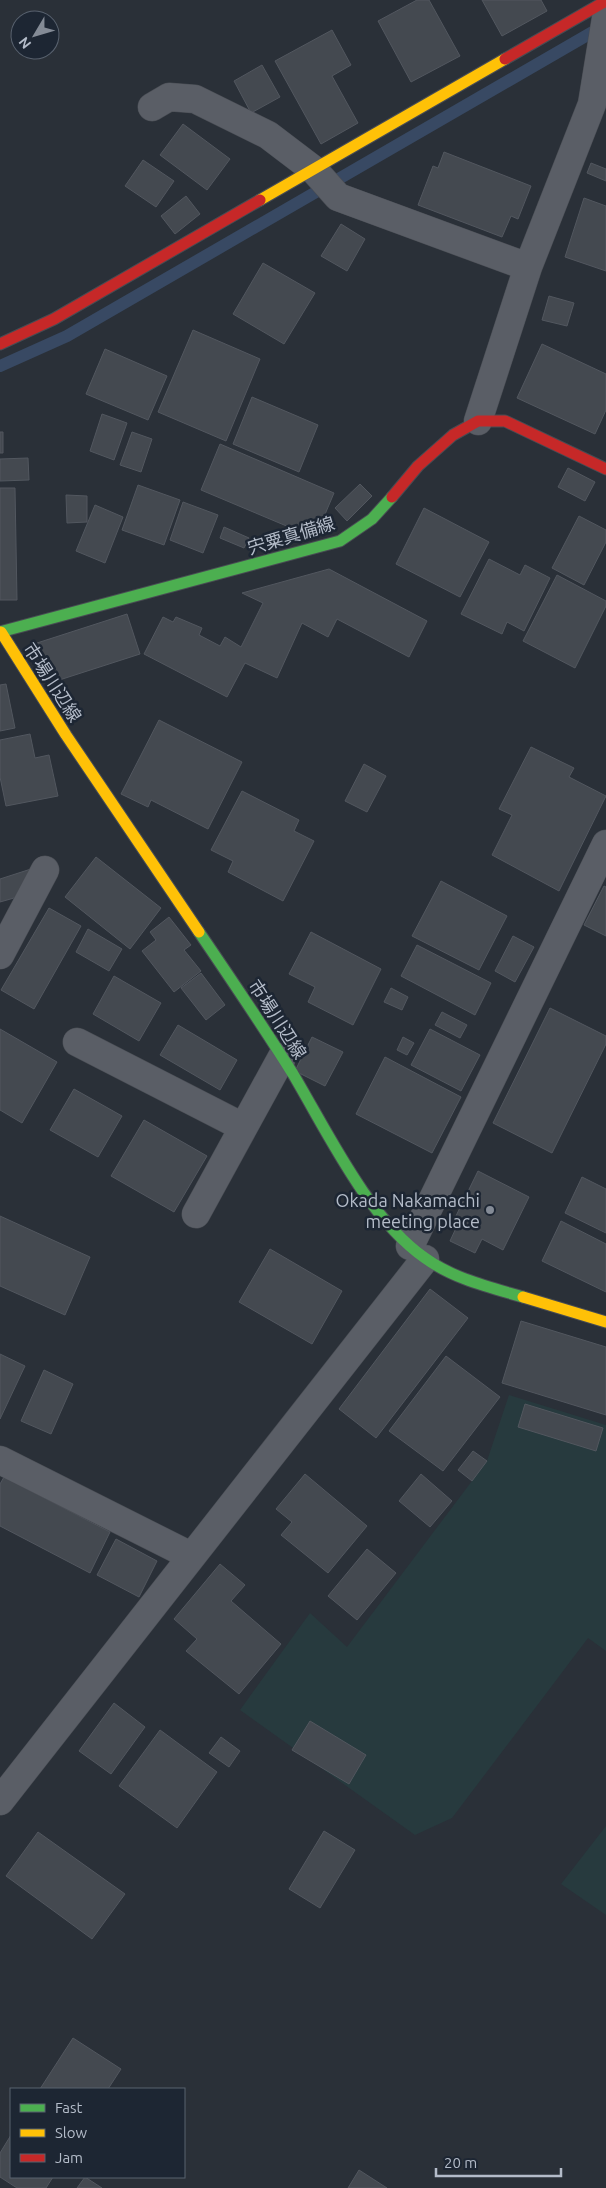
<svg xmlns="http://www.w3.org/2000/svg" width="606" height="2188" font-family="Ubuntu,'Noto Sans JP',sans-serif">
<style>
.green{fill:#273a3e}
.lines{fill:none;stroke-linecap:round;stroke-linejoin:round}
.stream{stroke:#384963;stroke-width:12}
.building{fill:#444950;stroke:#52575f}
.street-casing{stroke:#484c53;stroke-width:29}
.fast-casing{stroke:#484c53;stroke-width:13}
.slow-casing{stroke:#484c53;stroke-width:13}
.jam-casing{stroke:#484c53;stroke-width:13}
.street{stroke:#5a5e66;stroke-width:28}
.fast{stroke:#4caf50;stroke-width:11}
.slow{stroke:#ffc107;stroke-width:11}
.jam{stroke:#c62828;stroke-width:11}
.poi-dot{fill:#848b96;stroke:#1d2633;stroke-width:2}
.labels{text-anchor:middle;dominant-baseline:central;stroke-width:5;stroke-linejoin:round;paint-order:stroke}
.street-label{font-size:18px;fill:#b4bcc9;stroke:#1d2633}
.poi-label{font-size:18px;fill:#b4bcc9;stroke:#1d2633;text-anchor:end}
</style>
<rect width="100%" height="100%" fill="#2a3038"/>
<path class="green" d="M 509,1395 L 606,1425 L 606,1651 L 588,1638 L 452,1818 L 415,1835 L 240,1710 L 310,1613 L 347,1647 L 487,1461 Z
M 606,1826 L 606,1915 L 561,1884 Z"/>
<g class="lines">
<path class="stream" d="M 0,366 L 67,336 L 603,26"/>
</g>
<path class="building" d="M 417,0 L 429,0 L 460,56 L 411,82 L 378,21 Z
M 482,0 L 541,0 L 547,11 L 502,36 Z
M 332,30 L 351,65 L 332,76 L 358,123 L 321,144 L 275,61 Z
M 262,65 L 280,97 L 251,113 L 234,81 Z
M 183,124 L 230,159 L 207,190 L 160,155 Z
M 444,152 L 531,186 L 518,219 L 511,216 L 502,237 L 418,205 L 433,166 L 438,168 Z
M 143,160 L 174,181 L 156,207 L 125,186 Z
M 591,163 L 606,169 L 606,181 L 587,173 Z
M 186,196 L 200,214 L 175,234 L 161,216 Z
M 584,198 L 606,206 L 606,271 L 565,257 Z
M 341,224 L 365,239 L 347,271 L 321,256 Z
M 263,263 L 315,293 L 284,344 L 233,314 Z
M 549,296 L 574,303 L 567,326 L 542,320 Z
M 193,330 L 260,359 L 226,441 L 158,412 Z
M 542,344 L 606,374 L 606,410 L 595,434 L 517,398 Z
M 105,349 L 167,376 L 148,420 L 86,394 Z
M 252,397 L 318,425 L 299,472 L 233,444 Z
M 102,414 L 127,423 L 114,460 L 90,451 Z
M 0,432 L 3,432 L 3,453 L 0,453 Z
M 132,432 L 152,439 L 141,472 L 120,465 Z
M 220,444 L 334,493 L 315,538 L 201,490 Z
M 28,458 L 29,480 L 0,481 L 0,459 Z
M 568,468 L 595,482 L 585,501 L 558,487 Z
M 360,484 L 372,496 L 347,521 L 335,508 Z
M 138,485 L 180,500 L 164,545 L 122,530 Z
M 0,488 L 15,488 L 17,600 L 0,600 Z
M 66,495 L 87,496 L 87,522 L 67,523 Z
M 183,502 L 218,515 L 203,553 L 170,540 Z
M 95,505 L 123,517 L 105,563 L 76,551 Z
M 424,508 L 489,542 L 460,597 L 396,564 Z
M 579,516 L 606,530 L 606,542 L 584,585 L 552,568 Z
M 224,527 L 249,538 L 244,548 L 220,538 Z
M 489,559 L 520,575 L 525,565 L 550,578 L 524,631 L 507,622 L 502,634 L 461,614 Z
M 329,569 L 427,621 L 409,657 L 337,619 L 328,637 L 302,623 L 277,678 L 245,663 L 227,697 L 144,654 L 163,617 L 173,622 L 176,617 L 202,628 L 199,635 L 220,646 L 225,637 L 241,647 L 263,603 L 242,593 Z
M 557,575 L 606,601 L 606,606 L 575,668 L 523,641 Z
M 127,614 L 140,654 L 50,683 L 37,643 Z
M 6,684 L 15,728 L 0,731 L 0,685 Z
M 159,720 L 242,762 L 208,829 L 151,800 L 148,807 L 121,794 Z
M 30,734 L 35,758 L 49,755 L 58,796 L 6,806 L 0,777 L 0,740 Z
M 531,747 L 574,768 L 569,777 L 606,796 L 559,891 L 492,855 L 512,815 L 499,809 Z
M 364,764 L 386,776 L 367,812 L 345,801 Z
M 242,791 L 299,820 L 294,831 L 314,841 L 283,901 L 228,872 L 233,861 L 211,850 Z
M 96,857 L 161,908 L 130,949 L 65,897 Z
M 34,868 L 28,894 L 0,902 L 0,879 Z
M 441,881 L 507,916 L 479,970 L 412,936 Z
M 604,886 L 606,887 L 606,936 L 584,925 Z
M 49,908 L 81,926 L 34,1009 L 1,990 Z
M 169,917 L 191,945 L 184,950 L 201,971 L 174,992 L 142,951 L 156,940 L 150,932 Z
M 88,929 L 122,949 L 109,971 L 76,952 Z
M 311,932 L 381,969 L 353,1025 L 308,1002 L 315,987 L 289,974 Z
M 513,936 L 534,947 L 515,982 L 495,971 Z
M 417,945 L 491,983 L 475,1015 L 401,976 Z
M 201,973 L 225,1005 L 206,1020 L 181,988 Z
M 114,976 L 161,1003 L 139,1041 L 93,1014 Z
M 391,988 L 408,997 L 402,1010 L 384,1002 Z
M 550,1008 L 606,1036 L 606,1044 L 552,1153 L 493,1123 Z
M 442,1012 L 467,1025 L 460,1038 L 435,1025 Z
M 178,1025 L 237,1060 L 220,1090 L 160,1055 Z
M 0,1029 L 57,1062 L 22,1123 L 0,1110 Z
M 430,1029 L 480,1055 L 461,1091 L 411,1065 Z
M 312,1037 L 343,1052 L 325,1086 L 295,1071 Z
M 403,1037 L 414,1043 L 407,1055 L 397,1050 Z
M 385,1057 L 461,1097 L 432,1153 L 356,1114 Z
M 74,1089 L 122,1116 L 98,1157 L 50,1130 Z
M 144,1120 L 207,1156 L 174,1212 L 111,1176 Z
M 478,1171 L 529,1197 L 503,1250 L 482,1239 L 475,1253 L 450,1241 L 457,1226 L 452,1224 Z
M 582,1177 L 606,1189 L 606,1233 L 565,1213 Z
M 0,1216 L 90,1257 L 65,1315 L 0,1286 Z
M 561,1221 L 606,1244 L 606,1292 L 542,1261 Z
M 270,1249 L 342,1291 L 312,1344 L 239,1302 Z
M 430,1289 L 468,1318 L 376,1438 L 339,1409 Z
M 521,1321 L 606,1347 L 606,1415 L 502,1383 Z
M 0,1354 L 25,1366 L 0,1419 Z
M 446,1356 L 500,1397 L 443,1471 L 389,1431 Z
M 44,1370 L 73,1384 L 51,1434 L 21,1421 Z
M 525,1404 L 603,1428 L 596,1451 L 518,1427 Z
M 473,1451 L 487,1461 L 472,1481 L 458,1470 Z
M 305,1474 L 367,1526 L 328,1573 L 281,1535 L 292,1522 L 276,1509 Z
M 421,1474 L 452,1501 L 430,1527 L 399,1501 Z
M 4,1477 L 110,1532 L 90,1573 L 0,1526 L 0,1484 Z
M 116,1539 L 157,1561 L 139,1597 L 97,1575 Z
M 367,1549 L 396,1573 L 357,1620 L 328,1596 Z
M 220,1564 L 245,1585 L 231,1601 L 281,1644 L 239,1694 L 186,1651 L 197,1639 L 174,1619 Z
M 114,1703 L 145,1727 L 111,1774 L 79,1751 Z
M 310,1721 L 366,1755 L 349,1784 L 292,1750 Z
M 160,1730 L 217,1772 L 177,1828 L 119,1786 Z
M 221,1737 L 240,1751 L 229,1767 L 209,1753 Z
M 324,1831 L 355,1850 L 320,1908 L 289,1889 Z
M 38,1832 L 125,1894 L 92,1939 L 6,1876 Z
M 73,2038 L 121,2069 L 108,2089 L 40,2089 Z
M 11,2135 L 11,2177 L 53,2177 L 46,2188 L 17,2188 L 0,2177 L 0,2153 Z
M 359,2170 L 387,2188 L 348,2188 Z
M 85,2177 L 102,2188 L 77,2188 Z"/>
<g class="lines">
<g class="street-casing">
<path id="street" d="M 152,107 L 169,97 L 195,99 L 268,135 L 314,170 L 338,197 L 528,267
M 478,421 L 528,267 L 592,104 L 606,18
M 0,955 L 45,870
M 77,1042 L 243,1127
M 196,1214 L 282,1057
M 410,1246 L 606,844
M 0,1460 L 191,1556
M 0,1801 L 425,1259"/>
</g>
<g class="fast-casing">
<path id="fast" d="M 0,632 L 340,541 L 372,519 L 392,497
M 199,932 C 231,979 263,1026 293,1074 C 328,1133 368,1218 425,1258 C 454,1279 489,1287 523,1297"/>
</g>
<g class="slow-casing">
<path id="slow" d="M 260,200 L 505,59
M 1,632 L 66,735 L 199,932
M 523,1297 L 606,1322"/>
</g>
<g class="jam-casing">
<path id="jam" d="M 505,59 L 606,1
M 0,344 L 54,319 L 260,200
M 392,497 L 418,466 L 453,435 L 478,421 L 505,421 L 606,469"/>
</g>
<use href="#street" class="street"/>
<use href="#fast" class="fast"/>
<use href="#slow" class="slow"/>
<use href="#jam" class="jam"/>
</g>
<circle class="poi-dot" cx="490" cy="1210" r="5"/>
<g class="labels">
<g class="street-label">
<text transform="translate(291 535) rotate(-17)">宍粟真備線</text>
<text transform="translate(53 682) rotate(57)">市場川辺線</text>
<text transform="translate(278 1019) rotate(57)">市場川辺線</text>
</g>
<g class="poi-label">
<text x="480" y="1200">Okada Nakamachi<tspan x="480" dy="21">meeting place</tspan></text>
</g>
</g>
<rect x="10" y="2088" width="175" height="90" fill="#1d2633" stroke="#59626f"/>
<rect x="20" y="2104" width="25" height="8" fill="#4caf50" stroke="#59626f"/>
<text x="55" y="2113" font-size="15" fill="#b4bcc9">Fast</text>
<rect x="20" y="2129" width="25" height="8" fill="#ffc107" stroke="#59626f"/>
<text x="55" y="2138" font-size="15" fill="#b4bcc9">Slow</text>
<rect x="20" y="2154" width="25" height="8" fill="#c62828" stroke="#59626f"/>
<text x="55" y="2163" font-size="15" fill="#b4bcc9">Jam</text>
<g transform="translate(35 35) rotate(232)"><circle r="24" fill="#1d2633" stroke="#59626f"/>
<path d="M0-4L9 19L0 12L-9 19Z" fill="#848b96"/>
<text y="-8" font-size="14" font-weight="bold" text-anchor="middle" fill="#b4bcc9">N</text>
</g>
<path d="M436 2168v8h125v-8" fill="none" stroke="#b4bcc9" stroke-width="2.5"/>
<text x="444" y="2168" font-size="15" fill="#b4bcc9" stroke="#1d2633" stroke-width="4" paint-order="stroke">20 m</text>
</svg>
